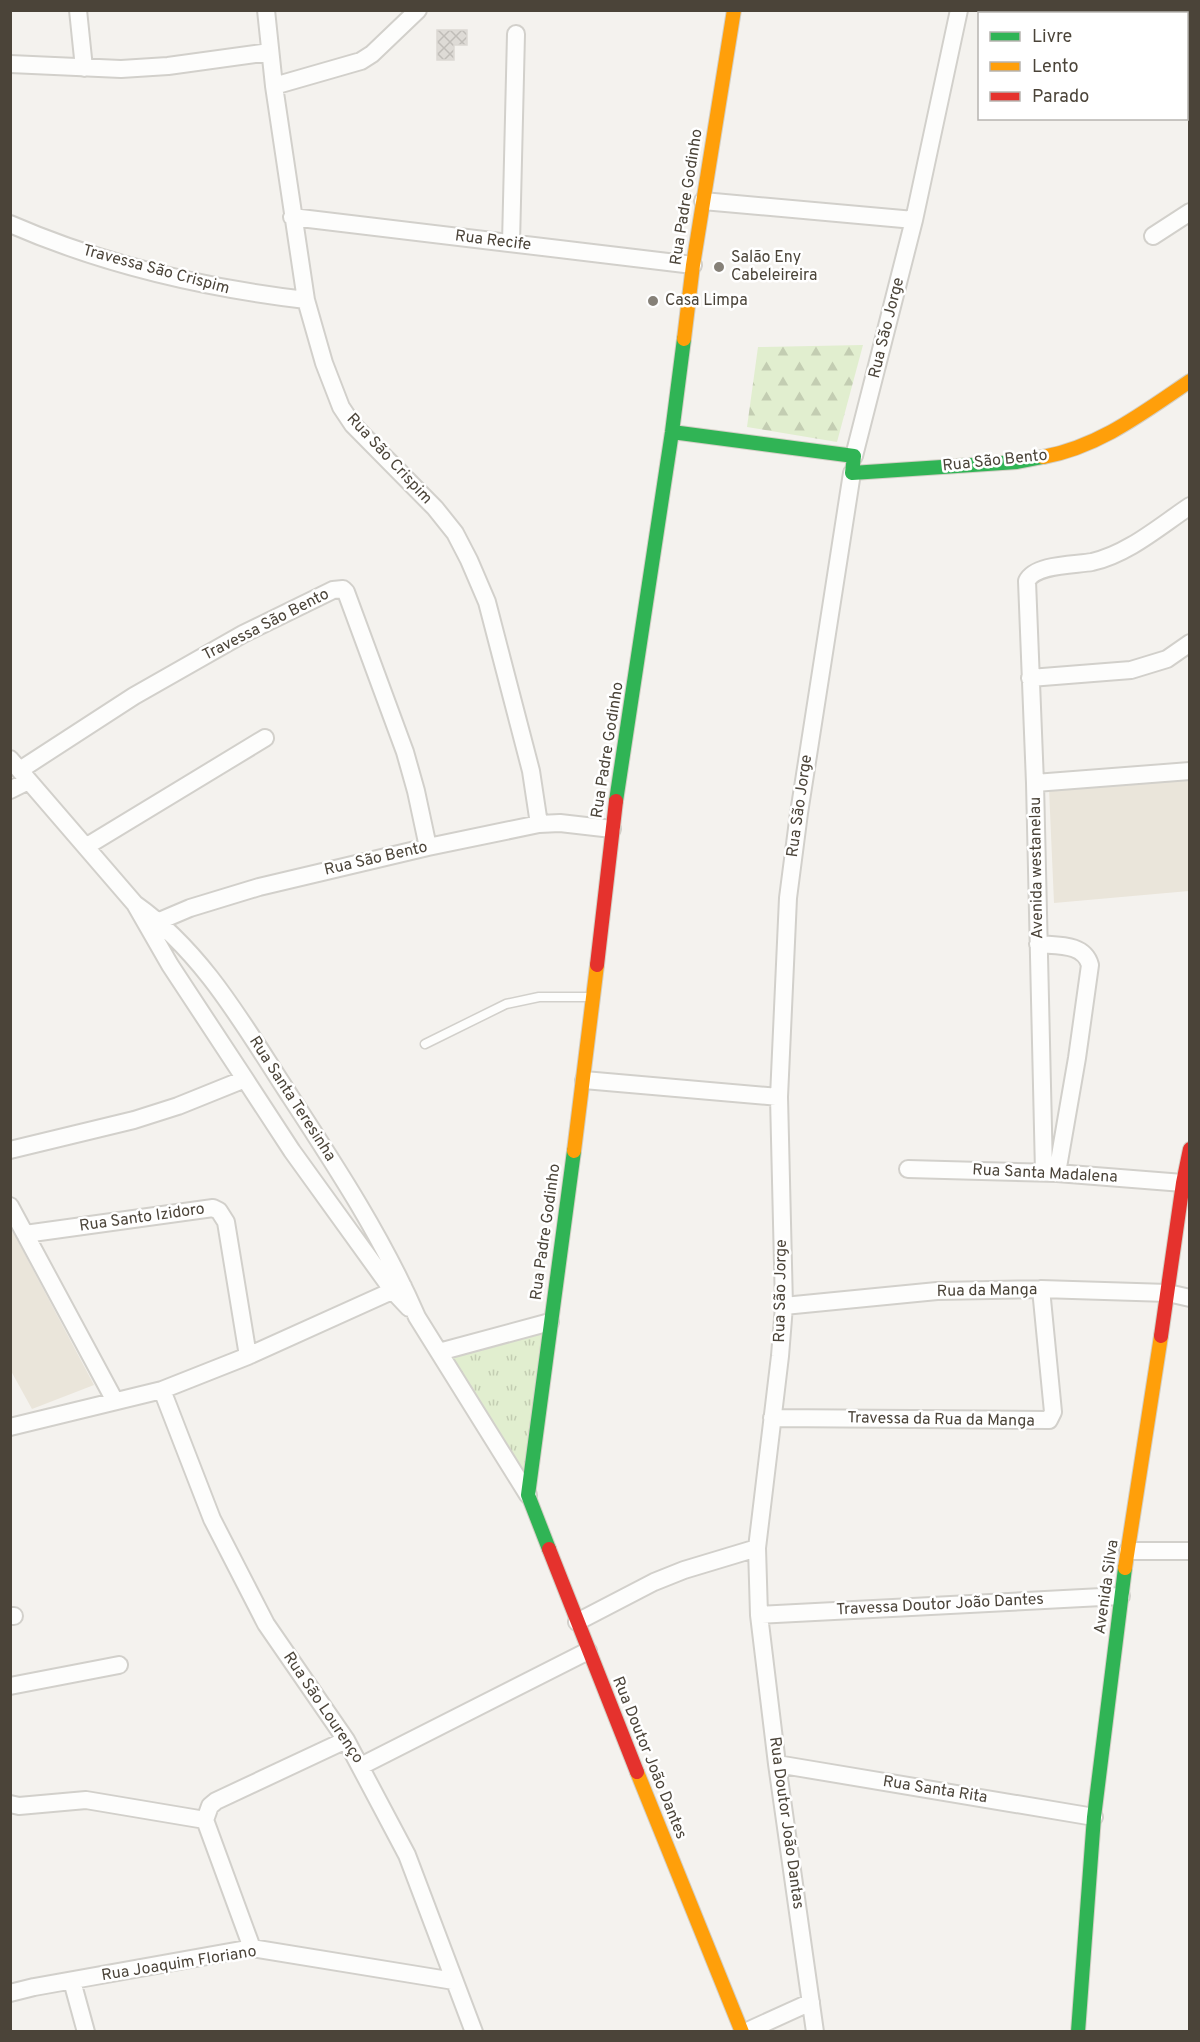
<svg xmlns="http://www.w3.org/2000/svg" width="1200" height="2042" font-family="Overpass,sans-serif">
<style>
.education{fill:#eae5da}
.forest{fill:url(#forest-firs)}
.park{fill:url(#park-tufts)}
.building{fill:url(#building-cross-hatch);stroke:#dcd9d4;stroke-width:1.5}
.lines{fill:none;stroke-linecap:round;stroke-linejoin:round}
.lane-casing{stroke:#d2d0cb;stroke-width:11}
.street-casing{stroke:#d2d0cb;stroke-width:20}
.fast-casing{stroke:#d3cfc5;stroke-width:16}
.slow-casing{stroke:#d3cfc5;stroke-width:16}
.jam-casing{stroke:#d3cfc5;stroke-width:16}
.lane{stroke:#fdfdfc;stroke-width:8}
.street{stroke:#fdfdfc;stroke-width:16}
.fast{stroke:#30b455;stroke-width:14}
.slow{stroke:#ff9f0a;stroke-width:14}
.jam{stroke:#e5322d;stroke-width:14}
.poi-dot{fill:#868178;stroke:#fff;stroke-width:2}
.labels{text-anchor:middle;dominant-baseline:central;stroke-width:5;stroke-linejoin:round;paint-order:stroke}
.street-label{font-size:16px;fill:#4b4439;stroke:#fff}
.poi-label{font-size:16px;fill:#4b4439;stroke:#fff;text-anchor:start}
</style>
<defs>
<pattern id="forest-firs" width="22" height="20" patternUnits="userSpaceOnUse" patternTransform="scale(1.5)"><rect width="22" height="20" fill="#e1eecf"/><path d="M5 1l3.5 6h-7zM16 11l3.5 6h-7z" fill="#c3cdb2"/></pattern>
<pattern id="park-tufts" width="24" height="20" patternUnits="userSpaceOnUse" patternTransform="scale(1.5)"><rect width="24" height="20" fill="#e1eecf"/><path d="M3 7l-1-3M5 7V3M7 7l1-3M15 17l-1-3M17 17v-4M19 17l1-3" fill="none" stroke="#c3cdb2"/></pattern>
<pattern id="building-cross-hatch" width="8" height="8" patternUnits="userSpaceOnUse" patternTransform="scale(1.5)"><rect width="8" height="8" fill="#dedbd6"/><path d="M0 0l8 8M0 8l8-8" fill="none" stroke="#c0bdb8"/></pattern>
</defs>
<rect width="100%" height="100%" fill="#f4f2ee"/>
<path class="education" d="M 1189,778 L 1189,891 L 1054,903 L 1049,789 Z
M 11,1228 L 94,1385 L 32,1409 L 11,1371 Z"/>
<path class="forest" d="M 863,345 L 837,442 L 747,427 L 758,347 Z"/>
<path class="park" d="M 544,1329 L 524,1477 L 448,1357 Z"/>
<path class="building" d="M 437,30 L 467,30 L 467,45 L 454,45 L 454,60 L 437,60 Z"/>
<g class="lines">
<g class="lane-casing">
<path id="lane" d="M 425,1044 L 506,1004 L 539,997 L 593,997"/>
</g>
<g class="street-casing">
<path id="street" d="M 78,10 L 84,68
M 266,10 L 274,86 L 306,300 L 324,363 L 341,407 L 353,425 L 435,508 L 455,533 L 469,560 L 487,602 L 531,771 L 539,824
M 10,64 L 121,69 L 168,66 L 270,52
M 274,86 L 361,61 L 372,54 L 418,10
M 703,201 L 914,220
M 292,217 L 693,265
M 10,224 C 104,265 204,288 306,300
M 1153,236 L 1190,212
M 511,243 L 516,34
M 854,456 L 914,220 L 959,10
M 1030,678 L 1131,670 L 1167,659 L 1190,643
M 10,759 L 135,904 L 170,965 L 245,1079 L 292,1151 L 393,1291 L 409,1308
M 20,770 L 134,696 L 243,634 L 333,590 L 343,589 L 346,592 L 405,752 L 416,791 L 428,847
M 1035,783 L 1190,771
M 10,790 L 28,781
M 87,846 L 265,738
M 135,904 C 203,952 243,1024 288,1093 C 335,1165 383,1238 417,1317 L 528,1495
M 150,925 L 190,908 L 259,887 L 428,847 L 539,824 L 560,823 L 612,829
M 1038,944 C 1057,946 1084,943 1090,965 L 1077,1058 L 1057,1173
M 584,1080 L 779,1097
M 10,1150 L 134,1120 L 178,1106 L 245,1079
M 908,1169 L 1057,1173 L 1183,1183
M 1044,1172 L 1035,783 L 1027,581 C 1035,564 1075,565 1092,562 C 1128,554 1160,526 1190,506
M 10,1206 L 115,1401
M 25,1234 L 213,1208 L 219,1211 L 226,1222 L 248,1356
M 784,1306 L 937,1291 L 1041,1289 L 1168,1293 L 1190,1298
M 439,1352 L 550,1322
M 162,1390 L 212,1519 L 266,1624 L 346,1740 L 407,1855 L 474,2032
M 772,1418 L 1049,1420 L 1053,1412 L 1041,1289
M 10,1427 L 162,1390 L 248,1356 L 403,1286
M 1128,1551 L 1190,1551
M 759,1615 L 1121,1596
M 10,1616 L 14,1616
M 577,1622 L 654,1582 L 684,1570 L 757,1548
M 10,1686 L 119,1665
M 777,1764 L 1094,1817
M 361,1766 L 588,1651
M 10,1804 L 19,1806 L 86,1800 L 205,1820
M 205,1820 L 210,1806 L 216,1801 L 346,1740
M 205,1820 L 252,1948
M 72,1981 L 86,2032
M 10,1993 L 34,1987 L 252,1948 L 454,1981
M 745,2032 L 811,2002
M 815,2032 L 777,1764 L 759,1615 L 757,1548 L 780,1356 L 784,1306 L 779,1097 L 788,898 L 799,813 L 852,473"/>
</g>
<g class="fast-casing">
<path id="fast" d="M 672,432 L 854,456 L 852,473 L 1017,462 L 1043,457
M 616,801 L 672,432 L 684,339
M 549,1549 L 528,1495 L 574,1151
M 1078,2032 L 1094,1817 L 1125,1568"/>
</g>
<g class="slow-casing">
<path id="slow" d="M 684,339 L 693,265 L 734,10
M 1043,457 C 1099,447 1144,412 1190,381
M 574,1151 L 597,965
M 1125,1568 L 1161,1336
M 637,1772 L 742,2032"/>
</g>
<g class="jam-casing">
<path id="jam" d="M 597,965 L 616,801
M 1161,1336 L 1183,1183 L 1190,1149
M 549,1549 L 637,1772"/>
</g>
<use href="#lane" class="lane"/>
<use href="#street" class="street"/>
<use href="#fast" class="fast"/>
<use href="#slow" class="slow"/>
<use href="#jam" class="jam"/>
</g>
<g class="poi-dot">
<circle cx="719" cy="267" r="6"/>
<circle cx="653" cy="301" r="6"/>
</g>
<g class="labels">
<g class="street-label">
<text transform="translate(687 197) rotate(-81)">Rua Padre Godinho</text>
<text transform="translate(493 241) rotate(7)">Rua Recife</text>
<text transform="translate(156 270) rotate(15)">Travessa São Crispim</text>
<text transform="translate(887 328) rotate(-76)">Rua São Jorge</text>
<text transform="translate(389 459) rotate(47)">Rua São Crispim</text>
<text transform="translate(995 461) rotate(-6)">Rua São Bento</text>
<text transform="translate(266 625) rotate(-27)">Travessa São Bento</text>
<text transform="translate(608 750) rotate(-81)">Rua Padre Godinho</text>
<text transform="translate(800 806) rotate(-82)">Rua São Jorge</text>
<text transform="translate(376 859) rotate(-13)">Rua São Bento</text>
<text transform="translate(1037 868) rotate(-91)">Avenida westanelau</text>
<text transform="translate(292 1099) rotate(57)">Rua Santa Teresinha</text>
<text transform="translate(1045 1174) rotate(3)">Rua Santa Madalena</text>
<text transform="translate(142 1218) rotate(-8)">Rua Santo Izidoro</text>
<text transform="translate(546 1232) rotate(-82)">Rua Padre Godinho</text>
<text transform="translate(781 1291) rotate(-89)">Rua São Jorge</text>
<text transform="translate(987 1291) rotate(-1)">Rua da Manga</text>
<text transform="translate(941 1420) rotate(1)">Travessa da Rua da Manga</text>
<text transform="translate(1107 1587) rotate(-82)">Avenida Silva</text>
<text transform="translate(940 1605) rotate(-3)">Travessa Doutor João Dantes</text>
<text transform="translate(323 1708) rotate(56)">Rua São Lourenço</text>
<text transform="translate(649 1758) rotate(68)">Rua Doutor João Dantes</text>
<text transform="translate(935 1790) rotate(9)">Rua Santa Rita</text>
<text transform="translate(786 1823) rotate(82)">Rua Doutor João Dantas</text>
<text transform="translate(179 1964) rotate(-9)">Rua Joaquim Floriano</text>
</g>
<g class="poi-label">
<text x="731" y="258">Salão Eny<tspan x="731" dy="18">Cabeleireira</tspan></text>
<text x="665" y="301">Casa Limpa</text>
</g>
</g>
<rect width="1200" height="2042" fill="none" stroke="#4b4439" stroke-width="24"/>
<rect x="978" y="12" width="210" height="108" fill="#ffffff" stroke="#b7b4b0" stroke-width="1.5"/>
<rect x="990" y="32" width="30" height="9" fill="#30b455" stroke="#b7b4b0" stroke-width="1.5"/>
<text x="1032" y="42" font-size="18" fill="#4b4439">Livre</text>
<rect x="990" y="62" width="30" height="9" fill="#ff9f0a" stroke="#b7b4b0" stroke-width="1.5"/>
<text x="1032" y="72" font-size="18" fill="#4b4439">Lento</text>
<rect x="990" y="92" width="30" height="9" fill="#e5322d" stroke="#b7b4b0" stroke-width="1.5"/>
<text x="1032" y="102" font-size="18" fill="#4b4439">Parado</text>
</svg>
